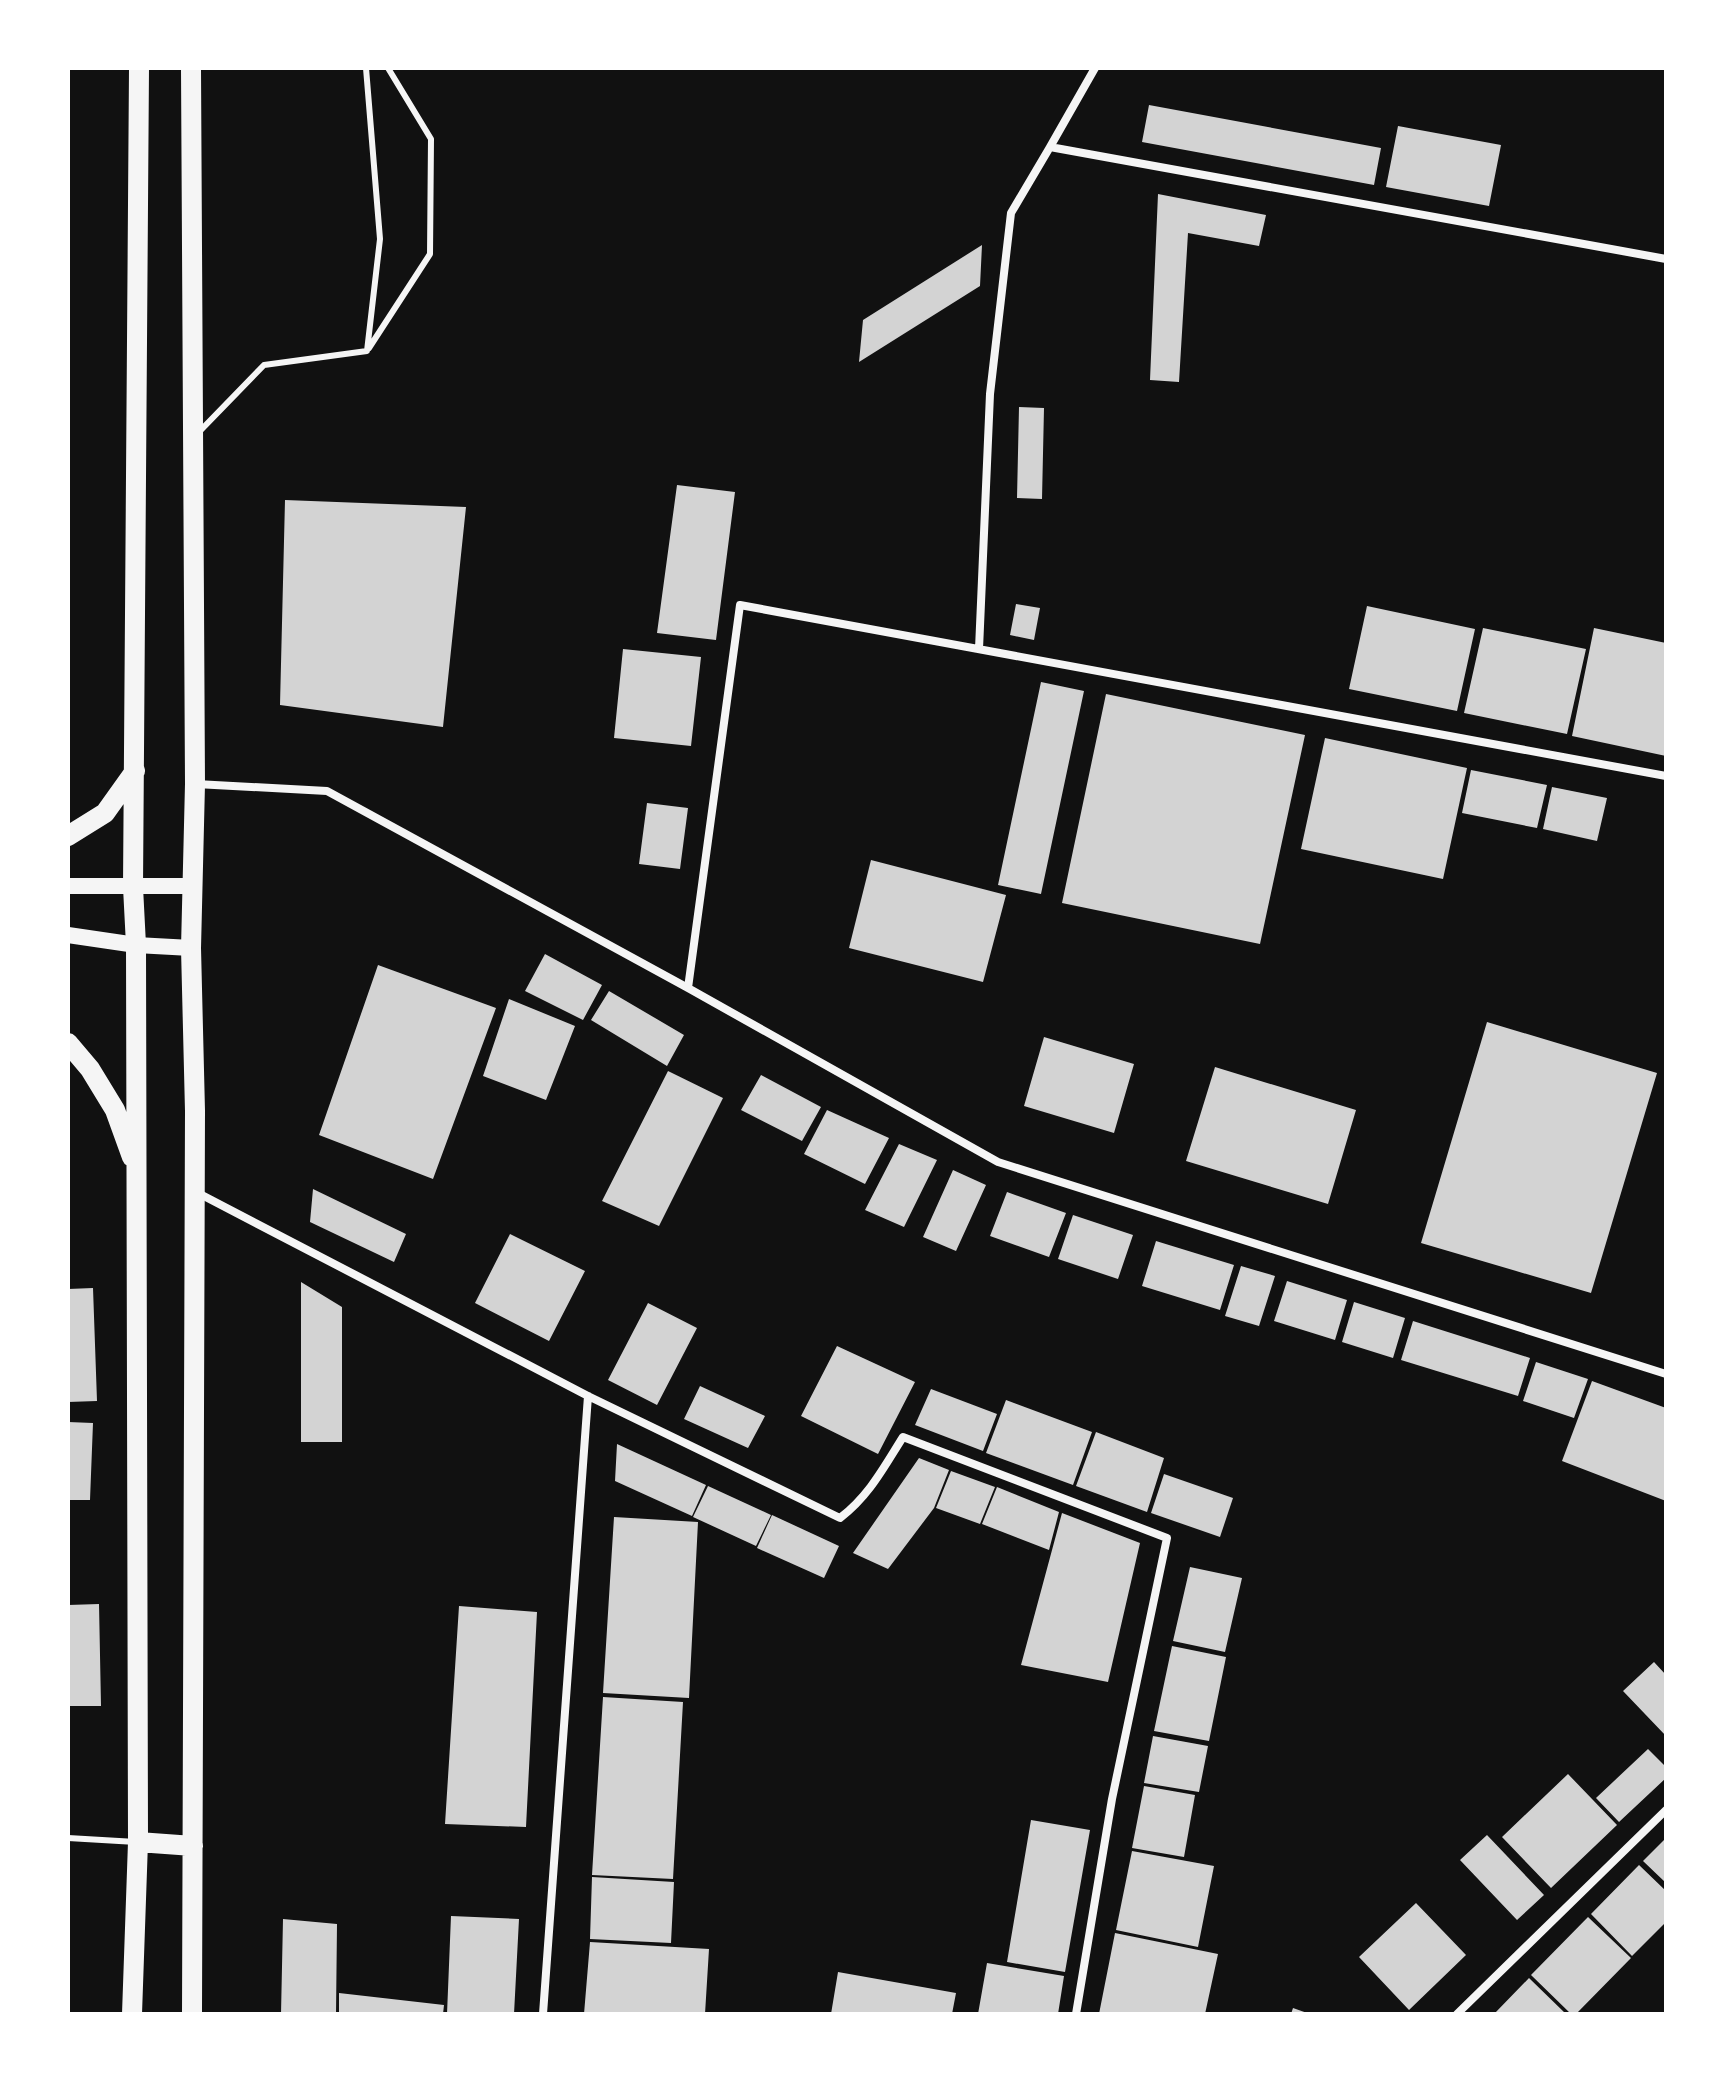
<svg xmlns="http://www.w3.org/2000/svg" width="1734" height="2082" font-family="Lato,sans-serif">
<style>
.building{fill:#d3d3d3}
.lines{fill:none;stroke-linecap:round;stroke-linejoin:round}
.service{stroke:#f5f5f5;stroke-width:6}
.minor{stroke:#f5f5f5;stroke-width:8}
.secondary{stroke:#f5f5f5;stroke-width:16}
.primary{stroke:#f5f5f5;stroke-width:20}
</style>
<rect width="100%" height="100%" fill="#111"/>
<path class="building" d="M 1149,105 L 1381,148 L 1374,185 L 1142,142 Z
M 1398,126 L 1501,145 L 1489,206 L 1386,187 Z
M 1158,194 L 1266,215 L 1259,246 L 1188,233 L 1179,382 L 1150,380 Z
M 982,245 L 980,286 L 859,362 L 863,320 Z
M 1019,407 L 1044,408 L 1042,499 L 1017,498 Z
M 677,485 L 735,492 L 716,640 L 657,633 Z
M 285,500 L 466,507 L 443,727 L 280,705 Z
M 1016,604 L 1040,608 L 1034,640 L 1010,635 Z
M 1367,606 L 1475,629 L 1457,711 L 1349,689 Z
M 1483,628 L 1586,649 L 1567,734 L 1464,713 Z
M 1594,628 L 1666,643 L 1666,756 L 1572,736 Z
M 623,649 L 701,657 L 691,746 L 614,738 Z
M 1041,682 L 1084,691 L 1041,894 L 998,885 Z
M 1106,694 L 1305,735 L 1260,944 L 1062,903 Z
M 1325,738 L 1467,768 L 1443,879 L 1301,849 Z
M 1471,770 L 1547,785 L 1537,828 L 1462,813 Z
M 1552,787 L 1607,798 L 1597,841 L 1543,829 Z
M 647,803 L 688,808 L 680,869 L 639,864 Z
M 871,860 L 1006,895 L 983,982 L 849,948 Z
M 545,954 L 602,985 L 583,1020 L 525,991 Z
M 378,965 L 496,1008 L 433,1179 L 319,1135 Z
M 609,991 L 684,1035 L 667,1066 L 591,1020 Z
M 509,999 L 575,1026 L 546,1100 L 483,1076 Z
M 1487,1022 L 1657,1073 L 1591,1293 L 1421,1243 Z
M 1044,1037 L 1134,1064 L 1114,1133 L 1024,1106 Z
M 1215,1067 L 1356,1110 L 1328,1204 L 1186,1161 Z
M 668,1071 L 723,1098 L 659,1226 L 602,1201 Z
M 761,1075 L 821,1107 L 802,1141 L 741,1110 Z
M 827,1110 L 889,1138 L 865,1184 L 804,1154 Z
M 899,1144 L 937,1160 L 904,1227 L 865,1210 Z
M 953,1170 L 986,1185 L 956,1251 L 923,1237 Z
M 313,1189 L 406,1234 L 394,1262 L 310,1222 Z
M 1007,1192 L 1066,1213 L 1049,1257 L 990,1236 Z
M 1073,1215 L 1133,1235 L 1118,1279 L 1058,1259 Z
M 510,1234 L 585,1271 L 549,1341 L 475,1303 Z
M 1156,1241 L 1234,1265 L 1220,1310 L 1142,1286 Z
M 1241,1266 L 1275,1276 L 1259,1326 L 1225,1316 Z
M 1287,1281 L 1347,1300 L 1335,1340 L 1274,1321 Z
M 301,1282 L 342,1307 L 342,1442 L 301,1442 Z
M 93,1288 L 97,1401 L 68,1402 L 68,1289 Z
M 1354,1302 L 1405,1318 L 1393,1358 L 1342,1342 Z
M 648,1303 L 697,1328 L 657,1405 L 608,1380 Z
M 1413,1321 L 1530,1358 L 1518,1396 L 1401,1360 Z
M 837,1346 L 915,1382 L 878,1454 L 801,1416 Z
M 1536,1362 L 1588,1379 L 1574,1418 L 1523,1401 Z
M 1592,1381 L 1666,1408 L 1666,1501 L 1562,1461 Z
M 700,1386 L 765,1416 L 748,1448 L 684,1419 Z
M 931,1389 L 997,1414 L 983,1451 L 915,1425 Z
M 1006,1400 L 1092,1432 L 1073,1485 L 986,1453 Z
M 68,1422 L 93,1423 L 90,1500 L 68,1500 Z
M 1096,1432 L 1164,1458 L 1147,1512 L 1076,1486 Z
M 617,1444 L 706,1485 L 692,1516 L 615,1481 Z
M 919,1458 L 949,1470 L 934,1508 L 888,1569 L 853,1553 Z
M 951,1471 L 995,1487 L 980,1524 L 936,1508 Z
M 1164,1474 L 1233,1498 L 1220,1537 L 1151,1513 Z
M 708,1486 L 771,1515 L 756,1546 L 693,1517 Z
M 997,1487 L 1059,1512 L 1049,1550 L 982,1524 Z
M 1062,1513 L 1140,1543 L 1108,1682 L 1021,1665 Z
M 772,1515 L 839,1546 L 824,1578 L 757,1548 Z
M 614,1517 L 698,1522 L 689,1698 L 603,1693 Z
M 1190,1567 L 1242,1578 L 1225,1652 L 1173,1641 Z
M 99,1604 L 101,1706 L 68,1706 L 68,1605 Z
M 459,1606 L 537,1612 L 526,1827 L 445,1824 Z
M 1172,1646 L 1226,1657 L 1209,1741 L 1154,1731 Z
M 1654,1662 L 1666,1675 L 1666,1736 L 1623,1691 Z
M 603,1697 L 683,1702 L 673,1879 L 592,1875 Z
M 1153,1736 L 1208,1746 L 1199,1792 L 1144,1783 Z
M 1648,1749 L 1666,1767 L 1666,1778 L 1619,1822 L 1596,1798 Z
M 1568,1774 L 1617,1825 L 1551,1888 L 1502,1837 Z
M 1144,1786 L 1195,1795 L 1184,1857 L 1132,1848 Z
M 1031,1820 L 1090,1830 L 1065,1972 L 1007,1962 Z
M 1487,1835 L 1544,1895 L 1517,1920 L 1460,1860 Z
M 1666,1838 L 1666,1883 L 1643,1861 Z
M 1132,1851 L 1214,1866 L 1198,1947 L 1116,1930 Z
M 1639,1865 L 1666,1891 L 1666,1922 L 1632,1956 L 1591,1914 Z
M 592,1877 L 674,1882 L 671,1943 L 590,1939 Z
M 1416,1903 L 1466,1955 L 1409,2010 L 1359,1957 Z
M 451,1916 L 519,1919 L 514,2014 L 447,2014 Z
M 1588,1917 L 1631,1958 L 1576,2014 L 1571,2014 L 1531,1975 Z
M 283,1919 L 337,1924 L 336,2014 L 281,2014 Z
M 1115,1933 L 1218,1954 L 1205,2014 L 1099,2014 Z
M 590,1942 L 709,1949 L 705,2014 L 584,2014 Z
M 987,1963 L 1064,1976 L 1058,2014 L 978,2014 Z
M 838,1972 L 956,1993 L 952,2014 L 831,2014 Z
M 1529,1978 L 1566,2014 L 1494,2014 Z
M 339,1993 L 444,2005 L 443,2014 L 339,2014 Z
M 1293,2008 L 1310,2014 L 1291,2014 Z"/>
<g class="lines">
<path class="service" d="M 369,348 L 430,254 L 431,139 L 388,68
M 199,432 L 264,365 L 367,351 L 380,239 L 366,68
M 68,1838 L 136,1842"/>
<path class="minor" d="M 1095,68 L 1050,147 L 1666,259
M 979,649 L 990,394 L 1011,213 L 1050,147
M 196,784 L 327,791 L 688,988 L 998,1162 L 1666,1374
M 688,988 L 740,605 L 1666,776
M 198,1193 L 588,1396 L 840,1518 C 869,1496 884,1467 903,1437 L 1167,1538 L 1112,1799 L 1076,2014
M 543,2014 L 588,1396
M 1457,2014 L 1666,1810"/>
<path class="secondary" d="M 68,886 L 194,886
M 68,935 L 136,945 L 191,948"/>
<path class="primary" d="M 191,68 L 195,784 L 191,948 L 195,1111 L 192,2014
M 68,836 L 105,813 L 135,771
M 68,1043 L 90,1069 L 115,1110 L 132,1157
M 138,1842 L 193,1846
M 132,2014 L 138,1842 L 136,945 L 133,887 L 139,68"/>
</g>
<rect width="1734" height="2082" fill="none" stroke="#ffffff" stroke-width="140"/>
</svg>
